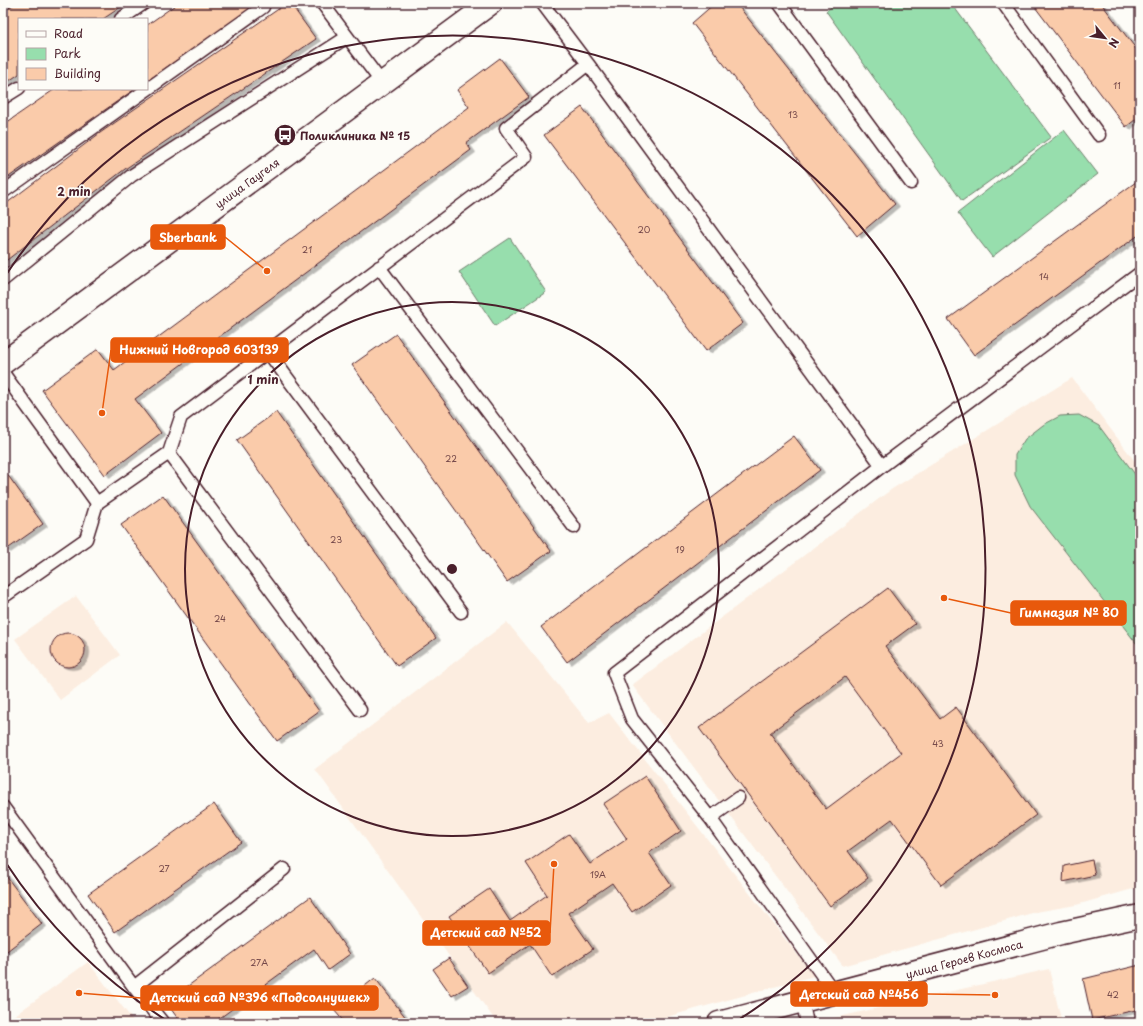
<svg xmlns="http://www.w3.org/2000/svg" width="1143" height="1026" font-family="'Playpen Sans',sans-serif">
<style>
.built{fill:#fcede0}
.green{fill:#97dead;stroke:#707e6c}
.building{fill:#facbaa;stroke:#4a1f2b;fill-rule:evenodd;filter:url(#shadow)}
.lines{fill:none;stroke-linecap:round;stroke-linejoin:round}
.lane-casing{stroke:#4a1f2b;stroke-width:15}
.street-casing{stroke:#4a1f2b;stroke-width:25}
.lane{stroke:#fdfcf7;stroke-width:12}
.street{stroke:#fdfcf7;stroke-width:22}
.ring{fill:none;stroke:#4a1f2b;stroke-width:2}
.labels{text-anchor:middle;dominant-baseline:central;stroke-width:3.5;stroke-linejoin:round;paint-order:stroke}
.number-label{font-size:9px;fill:#764a4b}
.poi-label{font-size:11px;font-weight:bold;fill:#4a1f2b;stroke:#fdfcf7;text-anchor:start}
.street-label{font-size:11px;fill:#4a1f2b;stroke:#fdfcf7}
.centre{fill:#4a1f2b;stroke:#fdfcf7;stroke-width:2}
.ring-label{font-size:12px;text-anchor:middle;font-weight:bold;fill:#4a1f2b;stroke:#fdfcf7;stroke-width:3.5;stroke-linejoin:round;paint-order:stroke}
.leader{fill:none;stroke:#e8590c;stroke-width:1.5}
.callout-dot{fill:#e8590c;stroke:#fdfcf7;stroke-width:1.5}
.callout{fill:#e8590c;stroke:#e8590c;stroke-width:1.5}
.callout-label{font-size:12px;text-anchor:middle;font-weight:bold;fill:#fff}
</style>
<defs>
<filter id="shadow"><feDropShadow dx="4.5" dy="2.5" stdDeviation="0" flood-color="#0004"/></filter>
</defs>
<rect width="100%" height="100%" fill="#fdfcf7"/>
<filter id="ink" filterUnits="userSpaceOnUse"><feTurbulence type="fractalNoise" baseFrequency=".025" numOctaves="2"/><feDisplacementMap in="SourceGraphic" scale="8" xChannelSelector="R" yChannelSelector="G"/><feConvolveMatrix kernelMatrix="1 2 1 2 8 2 1 2 1" color-interpolation-filters="sRGB"/></filter>
<g filter="url(#ink)">
<path class="built" d="M 1072,378 L 1140,468 L 1140,887 L 1076,905 L 1036,912 L 843,966 L 632,685 L 892,489 Z
M 76,596 L 120,655 L 60,700 L 15,639 Z
M 507,622 L 589,723 L 609,713 L 814,976 L 645,1023 L 497,1023 L 315,769 Z
M 88,962 L 135,1023 L 4,1023 Z
M 1049,969 L 1062,1023 L 822,1023 L 821,1021 Z"/>
<path class="green" d="M 837,3 L 951,3 L 1051,137 L 962,201 L 826,11 Z
M 1064,130 L 1098,174 L 992,257 L 958,213 Z
M 510,238 L 546,292 L 495,326 L 459,272 Z
M 1079,415 L 1099,426 L 1140,481 L 1140,648 L 1030,506 L 1015,475 L 1015,455 L 1025,439 L 1043,425 L 1060,416 Z"/>
<path class="building" d="M 16,3 L 127,3 L 103,19 L 19,19 L 19,74 L 3,85 L 3,12 Z
M 178,3 L 258,3 L 147,81 L 147,25 Z
M 287,3 L 290,3 L 316,39 L 125,169 L 3,263 L 3,206 L 100,133 Z
M 715,3 L 736,3 L 895,204 L 857,236 L 692,23 Z
M 1032,3 L 1101,3 L 1140,54 L 1140,116 L 1126,127 Z
M 500,58 L 529,97 L 466,143 L 471,150 L 135,399 L 161,433 L 105,475 L 42,390 L 98,349 L 114,370 L 469,107 L 457,90 Z
M 55,89 L 135,89 L 3,181 L 3,125 Z
M 582,107 L 743,323 L 706,351 L 544,135 Z
M 1140,179 L 1140,234 L 974,355 L 948,319 Z
M 396,334 L 551,551 L 507,582 L 352,365 Z
M 276,412 L 436,638 L 397,666 L 237,440 Z
M 794,436 L 820,470 L 567,662 L 541,627 Z
M 7,474 L 43,524 L 6,550 L 3,546 L 3,477 Z
M 163,495 L 319,711 L 277,741 L 121,525 Z
M 888,588 L 915,624 L 885,646 L 940,719 L 956,707 L 1036,815 L 941,885 L 892,819 L 848,851 L 868,878 L 830,906 L 699,728 ZM 845,677 L 901,753 L 826,809 L 770,733 Z
M51 650a17 17 0 1 1 34 0a17 17 0 1 1-34 0Z
M 645,776 L 681,831 L 649,853 L 671,885 L 632,912 L 612,883 L 568,913 L 593,949 L 552,977 L 530,944 L 488,973 L 449,916 L 489,889 L 510,921 L 547,895 L 526,863 L 569,834 L 590,864 L 627,839 L 603,804 Z
M 214,804 L 241,842 L 115,932 L 88,894 Z
M 1092,860 L 1095,875 L 1063,882 L 1064,866 Z
M 3,872 L 42,924 L 3,954 Z
M 310,897 L 350,954 L 328,970 L 314,949 L 213,1023 L 181,1023 L 166,1002 Z
M 449,958 L 468,986 L 452,996 L 433,969 Z
M 1140,965 L 1140,1009 L 1092,1020 L 1083,979 Z
M 375,978 L 410,1023 L 345,1023 L 334,1010 Z"/>
<g class="lines">
<g class="lane-casing">
<path id="lane" d="M 322,3 L 382,83
M 779,3 L 911,183
M 1003,3 L 1099,135
M 121,19 L 144,3
M 588,64 L 882,466 L 614,673 L 632,719 L 710,818 L 834,992
M 3,98 L 19,88
M 3,192 L 263,7
M 379,267 L 574,527
M 3,280 L 131,176 L 347,37
M 268,352 L 461,612
M 3,373 L 97,503 L 86,539 L 3,597
M 169,453 L 360,710
M 882,466 L 1140,273
M 97,503 L 169,453 L 181,417 L 526,157 L 506,128 L 588,64 L 542,3
M 3,807 L 134,987 L 163,1023
M 710,818 L 738,798
M 134,987 L 284,869
M 802,1000 L 807,1023"/>
</g>
<g class="street-casing">
<path id="street" d="M 3,363 L 491,3
M 719,1023 L 1061,933 L 1140,916"/>
</g>
<use href="#lane" class="lane"/>
<use href="#street" class="street"/>
</g>
</g>
<g class="ring">
<circle cx="452" cy="569" r="267"/>
<path d="M169 1022A534 534 0 0 1 4 860M4 278A534 534 0 1 1 735 1022"/>
</g>
<defs>
<g id="bus-disc" transform="scale(1.15)"><circle r="9.5" fill="#4a1f2b" stroke="#fdfcf7"/><path d="M-5-6H5V4H4V6H2V4H-2V6H-4V4H-5ZM-3.5-4V0h7V-4ZM-3.5 1.2v1.5H-2V1.2ZM2 1.2v1.5H3.5V1.2Z" fill="#fff"/></g>
</defs>
<g fill-rule="evenodd">
<use href="#bus-disc" x="285" y="135"/>
</g>
<g class="labels">
<g class="number-label">
<text x="1117" y="85">11</text>
<text x="793" y="114">13</text>
<text x="644" y="229">20</text>
<text x="307" y="249">21</text>
<text x="1044" y="276">14</text>
<text x="451" y="458">22</text>
<text x="336" y="539">23</text>
<text x="680" y="549">19</text>
<text x="220" y="618">24</text>
<text x="938" y="743">43</text>
<text x="164" y="868">27</text>
<text x="598" y="874">19А</text>
<text x="259" y="962">27А</text>
<text x="1113" y="994">42</text>
</g>
<g class="poi-label">
<text x="300" y="135">Поликлиника № 15</text>
</g>
<g class="street-label">
<text transform="translate(247 183) rotate(-36)">улица Гаугеля</text>
<text transform="translate(964 959) rotate(-15)">улица Героев Космоса</text>
</g>
</g>
<circle cx="452" cy="569" r="6" class="centre"/>
<g class="ring-label">
<text x="74" y="196">2 min</text>
<text x="263" y="384">1 min</text>
</g>
<path class="leader" d="M267 271L225 237M102 413L111 350M944 598L1011 613M554 864L550 933M995 995L927 994M79 993L141 998"/>
<g class="callout-dot">
<circle cx="267" cy="271" r="4"/>
<circle cx="102" cy="413" r="4"/>
<circle cx="944" cy="598" r="4"/>
<circle cx="554" cy="864" r="4"/>
<circle cx="995" cy="995" r="4"/>
<circle cx="79" cy="993" r="4"/>
</g>
<g class="callout">
<rect x="151" y="225" width="74" height="24" rx="4"/>
<rect x="111" y="338" width="177" height="24" rx="4"/>
<rect x="1011" y="601" width="115" height="24" rx="4"/>
<rect x="423" y="921" width="127" height="24" rx="4"/>
<rect x="791" y="982" width="136" height="24" rx="4"/>
<rect x="141" y="986" width="237" height="24" rx="4"/>
</g>
<g class="callout-label">
<text x="188" y="242">Sberbank</text>
<text x="199" y="354">Нижний Новгород 603139</text>
<text x="1069" y="617">Гимназия № 80</text>
<text x="486" y="937">Детский сад №52</text>
<text x="859" y="999">Детский сад №456</text>
<text x="260" y="1002">Детский сад №396 «Подсолнушек»</text>
</g>
<rect width="1143" height="1026" fill="none" stroke="#fdfcf7" stroke-width="16"/>
<rect x="8" y="8" width="1127" height="1010" fill="none" stroke="#4a1f2b" stroke-width="1.5" filter="url(#ink)"/>
<rect x="18" y="18" width="130" height="72" fill="#fdfcf7" stroke="#b5a4a5"/>
<rect x="26" y="31" width="20" height="6" fill="#fdfcf7" stroke="#b5a4a5"/>
<text x="54" y="38" font-size="12" fill="#4a1f2b">Road</text>
<rect x="26" y="48" width="20" height="12" fill="#97dead" stroke="#b5a4a5"/>
<text x="54" y="58" font-size="12" fill="#4a1f2b">Park</text>
<rect x="26" y="68" width="20" height="12" fill="#facbaa" stroke="#b5a4a5"/>
<text x="54" y="78" font-size="12" fill="#4a1f2b">Building</text>
<g transform="translate(1105 38) rotate(119)" stroke="#fdfcf7" stroke-width="3" paint-order="stroke">
<path d="M0-3L7 15L0 10L-7 15Z" fill="#4a1f2b"/>
<text y="-6" font-size="11" font-weight="bold" text-anchor="middle" fill="#4a1f2b">N</text>
</g>
</svg>
